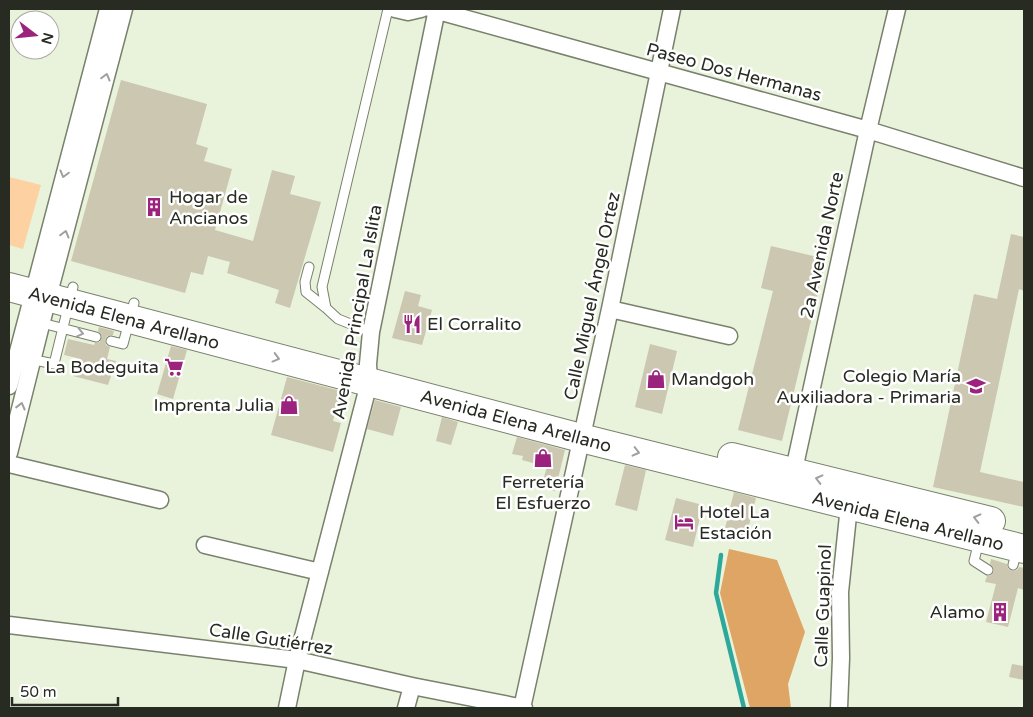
<svg xmlns="http://www.w3.org/2000/svg" width="1033" height="717" font-family="'Varela Round',sans-serif">
<style>
.green{fill:#fdd1a2}
.forest{fill:#dfa565}
.lines{fill:none;stroke-linecap:round;stroke-linejoin:round}
.stream{stroke:#2ea89a;stroke-width:4.5}
.building{fill:#ccc7b0}
.service-casing{stroke:#79816d;stroke-width:11}
.minor-casing{stroke:#79816d;stroke-width:19}
.trunk-casing{stroke:#79816d;stroke-width:30}
.service{stroke:#fff;stroke-width:9}
.minor{stroke:#fff;stroke-width:16}
.trunk{stroke:#fff;stroke-width:28}
.oneway{stroke:#9ea09c}
.labels{text-anchor:middle;dominant-baseline:central;stroke-width:5;stroke-linejoin:round;paint-order:stroke}
.street-label{font-size:18px;fill:#272b22;stroke:#fff}
.poi-label{font-size:18px;fill:#272b22;stroke:#fff;text-anchor:start}
</style>
<rect width="100%" height="100%" fill="#e9f3dc"/>
<path class="green" d="M 9,177 L 41,185 L 23,249 L 9,245 Z"/>
<path class="forest" d="M 729,549 L 777,560 L 805,632 L 788,684 L 791,708 L 750,708 L 720,593 Z"/>
<g class="lines">
<path class="stream" d="M 721,555 L 716,593 L 744,708"/>
</g>
<path class="building" d="M 121,80 L 207,104 L 196,144 L 208,148 L 204,161 L 232,169 L 215,230 L 253,241 L 272,170 L 295,176 L 290,194 L 321,202 L 290,308 L 275,303 L 279,290 L 227,273 L 230,262 L 208,256 L 203,275 L 191,272 L 185,293 L 71,261 Z
M 1011,234 L 1024,237 L 1024,291 L 1019,289 L 980,472 L 1024,482 L 1024,507 L 933,487 L 974,294 L 997,299 Z
M 771,246 L 826,259 L 782,441 L 738,430 L 773,291 L 761,288 Z
M 405,291 L 421,295 L 418,306 L 432,310 L 422,345 L 392,338 Z
M 99,327 L 114,331 L 113,335 L 107,336 L 105,340 L 106,345 L 110,347 L 107,359 L 116,361 L 108,385 L 73,376 L 77,358 L 64,355 L 68,339 L 94,345 L 95,343 L 100,342 L 102,336 L 98,331 Z
M 650,344 L 677,351 L 662,414 L 635,407 Z
M 171,346 L 187,350 L 173,399 L 157,394 Z
M 287,377 L 341,391 L 333,421 L 341,423 L 333,452 L 271,435 Z
M 375,400 L 401,407 L 393,436 L 367,429 Z
M 442,417 L 458,422 L 451,445 L 436,441 Z
M 517,437 L 565,450 L 555,491 L 541,487 L 547,467 L 522,460 L 523,456 L 512,454 Z
M 625,465 L 646,470 L 637,511 L 615,505 Z
M 734,492 L 756,498 L 745,541 L 723,536 Z
M 676,498 L 703,505 L 693,547 L 665,540 Z
M 991,559 L 1007,564 L 1008,569 L 1012,571 L 1017,570 L 1019,567 L 1024,568 L 1024,590 L 1018,588 L 1008,627 L 986,622 L 996,584 L 985,582 L 987,576 L 991,575 L 994,571 L 993,567 L 990,564 Z
M 1012,664 L 1024,666 L 1024,680 L 1009,677 Z"/>
<g class="lines">
<g class="service-casing">
<path id="service" d="M 309,267 L 305,282 L 306,292 L 326,308 L 338,319 L 371,332
M 326,308 L 322,287 L 388,9
M 38,322 L 96,337
M 111,341 L 123,344 L 134,303
M 30,359 L 54,364 L 73,287
M 979,541 L 974,561 L 988,570
M 1013,565 L 1017,550"/>
</g>
<g class="minor-casing">
<path id="minor" d="M 395,9 L 408,12 L 421,9
M 431,9 L 868,130 L 1024,178
M 610,309 L 729,336
M 9,386 L 108,9
M 9,453 L 48,297 L 124,9
M 9,464 L 160,500
M 792,479 L 868,130 L 897,9
M 205,545 L 320,572
M 9,625 L 297,660 L 412,686 L 524,708
M 287,708 L 297,660 L 369,383 L 368,364 L 371,332 L 437,9
M 406,708 L 412,686
M 522,708 L 610,309 L 672,9
M 839,708 L 841,658 L 840,592 L 849,506"/>
</g>
<g class="trunk-casing">
<path id="trunk" d="M 9,287 L 581,438 L 1024,549
M 732,457 L 991,521"/>
</g>
<use href="#service" class="service"/>
<use href="#minor" class="minor"/>
<use href="#trunk" class="trunk"/>
</g>
<defs><path id="oneway-chevron" d="M-2-3.5L2.5 0L-2 3.5" fill="none" stroke-width="1.6" stroke-linecap="round" stroke-linejoin="round" transform="scale(1.25)"/></defs>
<g class="oneway">
<use href="#oneway-chevron" transform="translate(106 77) rotate(-75)"/>
<use href="#oneway-chevron" transform="translate(64 174) rotate(105)"/>
<use href="#oneway-chevron" transform="translate(65 234) rotate(-75)"/>
<use href="#oneway-chevron" transform="translate(80 333) rotate(13)"/>
<use href="#oneway-chevron" transform="translate(276 358) rotate(15)"/>
<use href="#oneway-chevron" transform="translate(21 406) rotate(-76)"/>
<use href="#oneway-chevron" transform="translate(636 452) rotate(14)"/>
<use href="#oneway-chevron" transform="translate(819 479) rotate(-166)"/>
<use href="#oneway-chevron" transform="translate(977 518) rotate(-166)"/>
</g>
<defs>
<g id="building-bare" transform="scale(1.5)"><path d="M-4-6H4V6H1V3H-1V6H-4ZM-2.5-4.3h1.7v1.8h-1.7ZM.8-4.3h1.7v1.8H.8ZM-2.5-1h1.7V.8h-1.7ZM.8-1h1.7V.8H.8Z" fill="#9b237d" stroke="#fff" stroke-width="2.5" paint-order="stroke"/></g>
<g id="restaurant-bare" transform="scale(1.5)"><path d="M-5-6h1v4h1v-4h1v4h1v-4h1v5L-1.5 .5V6h-2V.5L-5-1ZM5-6V6H3V1.5H1.5Q1.5-4 5-6Z" fill="#9b237d" stroke="#fff" stroke-width="2.5" paint-order="stroke"/></g>
<g id="supermarket-bare" transform="scale(1.5)"><path d="M-6-5.5h2.5l.6 2H6L4.5 2H-2.5L-4.4-4H-6ZM-1.5 3.2a1.3 1.3 0 1 0 .1 0ZM3 3.2a1.3 1.3 0 1 0 .1 0Z" fill="#9b237d" stroke="#fff" stroke-width="2.5" paint-order="stroke"/></g>
<g id="shop-bare" transform="scale(1.5)"><path d="M-5-2.5h2.3a2.7 3.5 0 0 1 5.4 0H5L5.5 6h-11ZM-1.5-2.5h3a1.5 2.3 0 0 0-3 0Z" fill="#9b237d" stroke="#fff" stroke-width="2.5" paint-order="stroke"/></g>
<g id="school-bare" transform="scale(1.5)"><path d="M0-5L7-2L0 1L-7-2ZM-4 1L0 2.5L4 1V4Q0 6-4 4Z" fill="#9b237d" stroke="#fff" stroke-width="2.5" paint-order="stroke"/></g>
<g id="hotel-bare" transform="scale(1.5)"><path d="M-6-4.5h1.5V1H6V5H4.5V3h-9V5H-6ZM-4 0a1.8 1.8 0 1 1 3.6 0ZM.5 0V-2.5h3Q6-2.5 6 0Z" fill="#9b237d" stroke="#fff" stroke-width="2.5" paint-order="stroke"/></g>
</defs>
<g fill-rule="evenodd">
<use href="#building-bare" x="154" y="207"/>
<use href="#restaurant-bare" x="412" y="324"/>
<use href="#supermarket-bare" x="174" y="367"/>
<use href="#shop-bare" x="656" y="379"/>
<use href="#school-bare" x="976" y="386"/>
<use href="#shop-bare" x="289" y="405"/>
<use href="#shop-bare" x="543" y="458"/>
<use href="#hotel-bare" x="684" y="522"/>
<use href="#building-bare" x="1000" y="612"/>
</g>
<g class="labels">
<g class="street-label">
<text transform="translate(734 72) rotate(15)">Paseo Dos Hermanas</text>
<text transform="translate(822 245) rotate(-78)">2a Avenida Norte</text>
<text transform="translate(592 296) rotate(-78)">Calle Miguel Ángel Ortez</text>
<text transform="translate(357 312) rotate(-80)">Avenida Principal La Islita</text>
<text transform="translate(124 318) rotate(15)">Avenida Elena Arellano</text>
<text transform="translate(516 421) rotate(15)">Avenida Elena Arellano</text>
<text transform="translate(908 521) rotate(14)">Avenida Elena Arellano</text>
<text transform="translate(823 606) rotate(-88)">Calle Guapinol</text>
<text transform="translate(271 639) rotate(9)">Calle Gutiérrez</text>
</g>
<g class="poi-label">
<text x="169" y="197">Hogar de<tspan x="169" dy="21">Ancianos</tspan></text>
<text x="427" y="324">El Corralito</text>
<text x="159" y="367" text-anchor="end">La Bodeguita</text>
<text x="961" y="376" text-anchor="end">Colegio María<tspan x="961" dy="21">Auxiliadora - Primaria</tspan></text>
<text x="671" y="379">Mandgoh</text>
<text x="274" y="405" text-anchor="end">Imprenta Julia</text>
<text x="543" y="482" text-anchor="middle">Ferretería<tspan x="543" dy="21">El Esfuerzo</tspan></text>
<text x="699" y="512">Hotel La<tspan x="699" dy="21">Estación</tspan></text>
<text x="985" y="612" text-anchor="end">Alamo</text>
</g>
</g>
<rect width="1033" height="717" fill="none" stroke="#272b22" stroke-width="20"/>
<g transform="translate(35 35) rotate(106)"><circle r="24" fill="#ffffff" stroke="#a9aaa7"/>
<path d="M0-4L9 19L0 12L-9 19Z" fill="#9b237d"/>
<text y="-8" font-size="14" font-weight="bold" text-anchor="middle" fill="#272b22">N</text>
</g>
<path d="M12 697v8h106v-8" fill="none" stroke="#272b22" stroke-width="2.5"/>
<text x="20" y="697" font-size="15" fill="#272b22" stroke="#ffffff" stroke-width="4" paint-order="stroke">50 m</text>
</svg>
